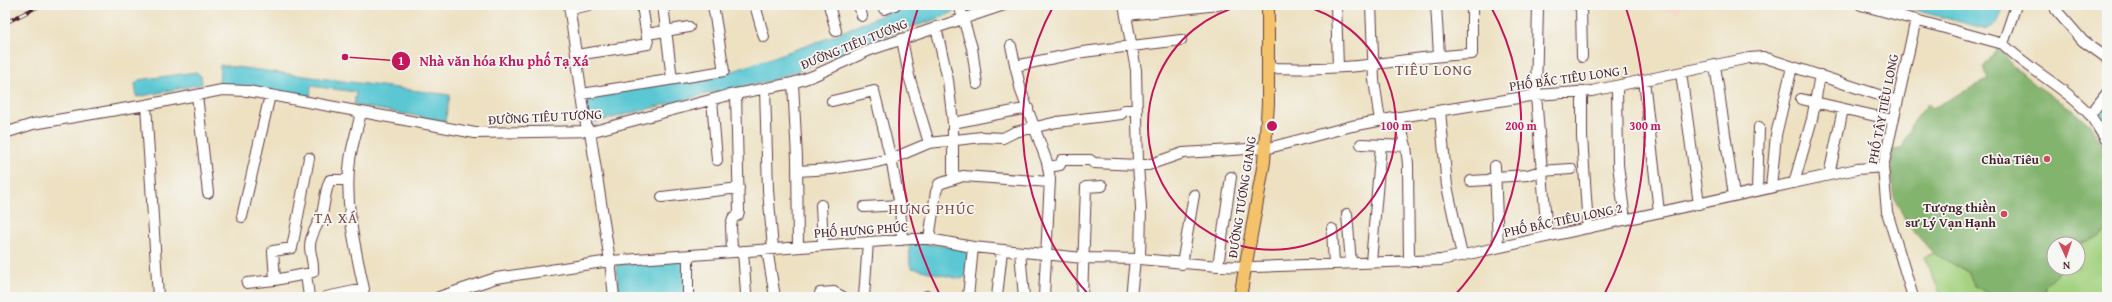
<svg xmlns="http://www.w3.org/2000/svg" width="2112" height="302" font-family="'Gentium Book Plus',serif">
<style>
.built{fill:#f6d2c3}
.green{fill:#a4d280;stroke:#777856}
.forest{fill:#83b46e;stroke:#666a4c}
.water{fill:#5ac7d3;stroke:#52737f}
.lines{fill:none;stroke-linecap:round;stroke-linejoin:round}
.minor-casing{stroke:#623c42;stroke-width:12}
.major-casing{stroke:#623c42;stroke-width:14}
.minor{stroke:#fff;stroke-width:10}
.major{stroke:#f3c26a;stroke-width:12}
.rail-casing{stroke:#4a1f2b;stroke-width:4}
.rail{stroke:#f6f6f2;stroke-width:2.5;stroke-dasharray:8;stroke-linecap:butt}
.ring{fill:none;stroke:#c2185b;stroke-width:2}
.poi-dot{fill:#d1495b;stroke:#f6f6f2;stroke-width:1.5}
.labels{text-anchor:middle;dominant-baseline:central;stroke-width:3.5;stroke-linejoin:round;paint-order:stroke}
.street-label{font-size:13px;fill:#4a1f2b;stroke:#f6f6f2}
.poi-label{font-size:13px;font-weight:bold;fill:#4a1f2b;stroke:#f6f6f2;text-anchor:end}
.quarter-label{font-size:15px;letter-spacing:1px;fill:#804d46;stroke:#f6f6f2}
.centre{fill:#c2185b;stroke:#f6f6f2;stroke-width:2}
.ring-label{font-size:12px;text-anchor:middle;font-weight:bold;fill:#c2185b;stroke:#f6f6f2;stroke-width:3.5;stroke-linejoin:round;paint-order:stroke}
.leader{fill:none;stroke:#c2185b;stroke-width:1.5}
.callout-dot{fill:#c2185b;stroke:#f6f6f2;stroke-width:1.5}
.mark-label{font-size:12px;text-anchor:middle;font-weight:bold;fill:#fff}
.callout-label{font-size:14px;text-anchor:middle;font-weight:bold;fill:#c2185b;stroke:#f6f6f2;stroke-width:3.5;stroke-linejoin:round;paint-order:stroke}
</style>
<rect width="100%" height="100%" fill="#f6f6f2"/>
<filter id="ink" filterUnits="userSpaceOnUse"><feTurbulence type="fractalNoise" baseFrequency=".025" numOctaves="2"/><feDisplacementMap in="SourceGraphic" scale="8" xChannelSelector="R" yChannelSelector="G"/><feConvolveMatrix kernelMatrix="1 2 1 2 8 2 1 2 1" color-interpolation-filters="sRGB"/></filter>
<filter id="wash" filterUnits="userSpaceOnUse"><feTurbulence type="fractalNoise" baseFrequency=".012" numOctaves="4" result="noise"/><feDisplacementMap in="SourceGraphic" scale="16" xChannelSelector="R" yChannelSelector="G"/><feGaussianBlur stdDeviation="0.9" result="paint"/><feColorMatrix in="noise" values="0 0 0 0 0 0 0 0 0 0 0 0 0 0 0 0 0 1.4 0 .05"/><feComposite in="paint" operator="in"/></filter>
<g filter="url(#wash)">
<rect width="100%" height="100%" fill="#ede1c2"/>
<path class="built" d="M 1643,5 L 1681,5 L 1679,13 Z"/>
<path class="green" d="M 2107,230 L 2107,297 L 2044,297 L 2045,285 L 2056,275 L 2059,268 L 2078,268 L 2078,245 L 2101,236 Z
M 1933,253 L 1968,272 C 1973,284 1982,292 1994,297 L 1942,297 L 1924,257 Z"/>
<path class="forest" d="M 1999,47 L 2012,65 L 2037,86 L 2073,110 L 2091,126 L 2107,153 L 2107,230 C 2092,244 2073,244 2054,244 L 2054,268 L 2059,268 L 2056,275 L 2045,285 L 2044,297 L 1994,297 L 1975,286 L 1968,272 L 1933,253 L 1908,225 L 1894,197 L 1891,176 L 1892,150 L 1902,149 L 1911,125 L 1928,104 L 1933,108 L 1988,79 L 1983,68 Z"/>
<path class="water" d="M 906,5 L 954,5 L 955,11 L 943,17 L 903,30 L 771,81 L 715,92 L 588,124 L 585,96 L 733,71 L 823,40 Z
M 1896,5 L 2004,5 L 1997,24 L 1987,29 Z
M 220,65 L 450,95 L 445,121 L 354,105 L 356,92 L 311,86 L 310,98 L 219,89 Z
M 196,72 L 201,76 L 202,84 L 137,97 L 135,84 L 139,80 Z
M 2107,100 L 2107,133 L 2099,122 L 2103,106 Z
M 909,242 L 969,249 L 966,277 L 960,279 L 912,268 L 910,265 Z
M 681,260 L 684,262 L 687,297 L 620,297 L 616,264 Z"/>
</g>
<g filter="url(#ink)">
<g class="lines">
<g class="minor-casing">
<path id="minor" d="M 569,5 L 587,131
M 663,5 L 672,79
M 755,5 L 764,37
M 829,5 L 836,31
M 859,5 L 862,16
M 884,5 L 884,9 L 895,5
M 959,5 L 972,48 L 977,84
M 1124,5 L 1136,70 L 1138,165 L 1148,165 L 1183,153 L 1265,148
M 1336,5 L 1338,67
M 1371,5 L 1374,80 L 1380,121
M 1436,5 L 1439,55
M 1538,5 L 1536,95 L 1547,236
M 1577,5 L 1581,6 L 1582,57
M 1861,5 L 2003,44 C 2029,70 2065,87 2090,115 C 2096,123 2101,133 2107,141
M 570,9 L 589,5
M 2056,10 L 2083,41 L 2107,58
M 1127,15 L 1218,5
M 936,27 L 948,80 L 953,123 L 1028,108
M 647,34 L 689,27
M 902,39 L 909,76 L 929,143
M 2003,44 L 2016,5
M 1011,46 L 1021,91 L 1047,162 L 1050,179 L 1044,296
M 576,55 L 648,44 L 642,5
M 1715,65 L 1734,196
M 1015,66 L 1083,52 L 1181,40
M 1268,68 C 1304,69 1339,69 1375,64 C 1408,60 1439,55 1472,54 L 1472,5
M 1681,73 L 1699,204
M 1644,80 L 1659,212
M 793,83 L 797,158 L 798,247
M 1617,86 L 1618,165 L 1625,220
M 765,89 L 768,190 L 773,249
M 1582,91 L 1582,136 L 1588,228
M 582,94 L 724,71 L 713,5
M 197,95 L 208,193
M 1801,99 L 1893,120
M 712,100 L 717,160
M 832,101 L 874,91 L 891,159 L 900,205 L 902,240
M 146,105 L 158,297
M 1440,111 L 1447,186 L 1462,256
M 2090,115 L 2107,93
M 1398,117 L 1406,146 L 1408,164 L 1409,262
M 590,131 L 610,261 L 911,239 L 929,239 L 973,247 L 1083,258 L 1140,259 L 1218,266 L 1254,267 L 1441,260 L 1857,169 L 1883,167
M 5,133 L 33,124 L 146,105 L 222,90 L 248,91 L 475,133 L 594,131 L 725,96 L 793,83 L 813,76 L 870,50 L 1004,5
M 1361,144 L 1406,146
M 1265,149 L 1352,126 L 1394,118 L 1536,95 L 1592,91 L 1749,58 L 1763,57 L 1897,101
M 1495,166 L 1498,247
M 1048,167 L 1060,165 L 1062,160 L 1090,160 L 1094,163 L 1138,165 L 1141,207 L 1140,259
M 797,171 L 832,169 L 877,162 L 896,157 L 929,143 L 982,137 L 1003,138 L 1015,132 L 1057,122 L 1121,114 L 1125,110 L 1137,110
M 1829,175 L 1843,109
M 953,178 L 953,123
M 1471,181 L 1488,180 L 1495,177 L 1528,175 L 1541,171 L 1571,169
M 1794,183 L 1812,119 L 1820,75
M 1771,188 L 1776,135 L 1792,67
M 1757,191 L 1759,127
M 662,197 L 739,188
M 821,205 L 823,245
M 864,207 L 900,205
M 1347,214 L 1351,263
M 242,217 L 270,95
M 1332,229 L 1334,263
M 929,239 L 936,192 L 939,184 L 963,176 L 1050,182
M 767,249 L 775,297
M 743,251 L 746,293
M 732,252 L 731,225 L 733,218 L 738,215 L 739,211 L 736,94
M 1020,252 L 1024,297
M 688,256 L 688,297
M 1371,262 L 1381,145
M 1182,264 L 1194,195
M 1218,266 L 1231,177
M 306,274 L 275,280 L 273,251 L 292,248 L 309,158
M 247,283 L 275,280
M 820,293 L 834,292 L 843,297
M 927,296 L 931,297
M 309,297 L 306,274 L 313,272 C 314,262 310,255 310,246 C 310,234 319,224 322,214 C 325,202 325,190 330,180 L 348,180
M 326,297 L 364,289 C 355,247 344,203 350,160 C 352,144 358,128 361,112
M 439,297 L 496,278 L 610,261 L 614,297
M 864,297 L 868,242
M 968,297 L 973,247
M 997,297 L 1002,250
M 1082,297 L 1086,187 L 1102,186
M 1131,297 L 1135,259
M 1913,297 L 1887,212 L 1883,167 L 1916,19"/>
</g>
<g class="major-casing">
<path id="major" d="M 1240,297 L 1264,162 L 1268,104 L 1268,5"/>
</g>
<use href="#minor" class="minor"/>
<use href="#major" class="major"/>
<g class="rail-casing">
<path id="rail" d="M 5,23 L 41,5"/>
</g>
<use href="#rail" class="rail"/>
</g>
</g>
<g class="ring">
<path d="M1300 5A124 124 0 1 1 1244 5"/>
<path d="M1090 296A249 249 0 0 1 1054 5M1490 5A249 249 0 0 1 1454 296"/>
<path d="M940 295A373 373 0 0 1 918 8M1626 8A373 373 0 0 1 1604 295"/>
</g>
<g class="poi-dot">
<circle cx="2047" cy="159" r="4"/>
<circle cx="2004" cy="214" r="4"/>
</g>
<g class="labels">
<g class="street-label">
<text transform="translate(854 44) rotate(-22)">ĐƯỜNG TIÊU TƯƠNG</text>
<text transform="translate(1569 78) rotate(-8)">PHỐ BẮC TIÊU LONG 1</text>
<text transform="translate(1883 109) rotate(-79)">PHỐ TÂY TIÊU LONG</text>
<text transform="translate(545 117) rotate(-3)">ĐƯỜNG TIÊU TƯƠNG</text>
<text transform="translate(1242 197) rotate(-81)">ĐƯỜNG TƯƠNG GIANG</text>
<text transform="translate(1563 220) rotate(-12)">PHỐ BẮC TIÊU LONG 2</text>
<text transform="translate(861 230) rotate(-4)">PHỐ HƯNG PHÚC</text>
</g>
<g class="poi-label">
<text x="2039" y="159">Chùa Tiêu</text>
<text x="1996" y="207">Tượng thiền<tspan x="1996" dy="15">sư Lý Vạn Hạnh</tspan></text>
</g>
<g class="quarter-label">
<text x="1434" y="69">TIÊU LONG</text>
<text x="932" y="208">HƯNG PHÚC</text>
<text x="336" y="217">TẠ XÁ</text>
</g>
</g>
<circle cx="1272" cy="126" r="6" class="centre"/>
<g class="ring-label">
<text x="1396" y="130">100 m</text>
<text x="1521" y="130">200 m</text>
<text x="1645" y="130">300 m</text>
</g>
<path class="leader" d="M345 57L401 61"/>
<g class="callout-dot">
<circle cx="345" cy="57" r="4"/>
<circle cx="401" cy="61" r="10"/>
</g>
<g class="mark-label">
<text x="401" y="65">1</text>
</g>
<g class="callout-label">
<text x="504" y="66">Nhà văn hóa Khu phố Tạ Xá</text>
</g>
<rect width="2112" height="302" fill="none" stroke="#f6f6f2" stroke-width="20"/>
<g transform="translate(2066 256) rotate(177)"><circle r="19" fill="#f6f6f2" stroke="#b1a0a2"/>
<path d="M0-3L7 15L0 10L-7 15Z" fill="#d1495b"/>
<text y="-6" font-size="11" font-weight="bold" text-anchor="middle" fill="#4a1f2b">N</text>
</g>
</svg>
